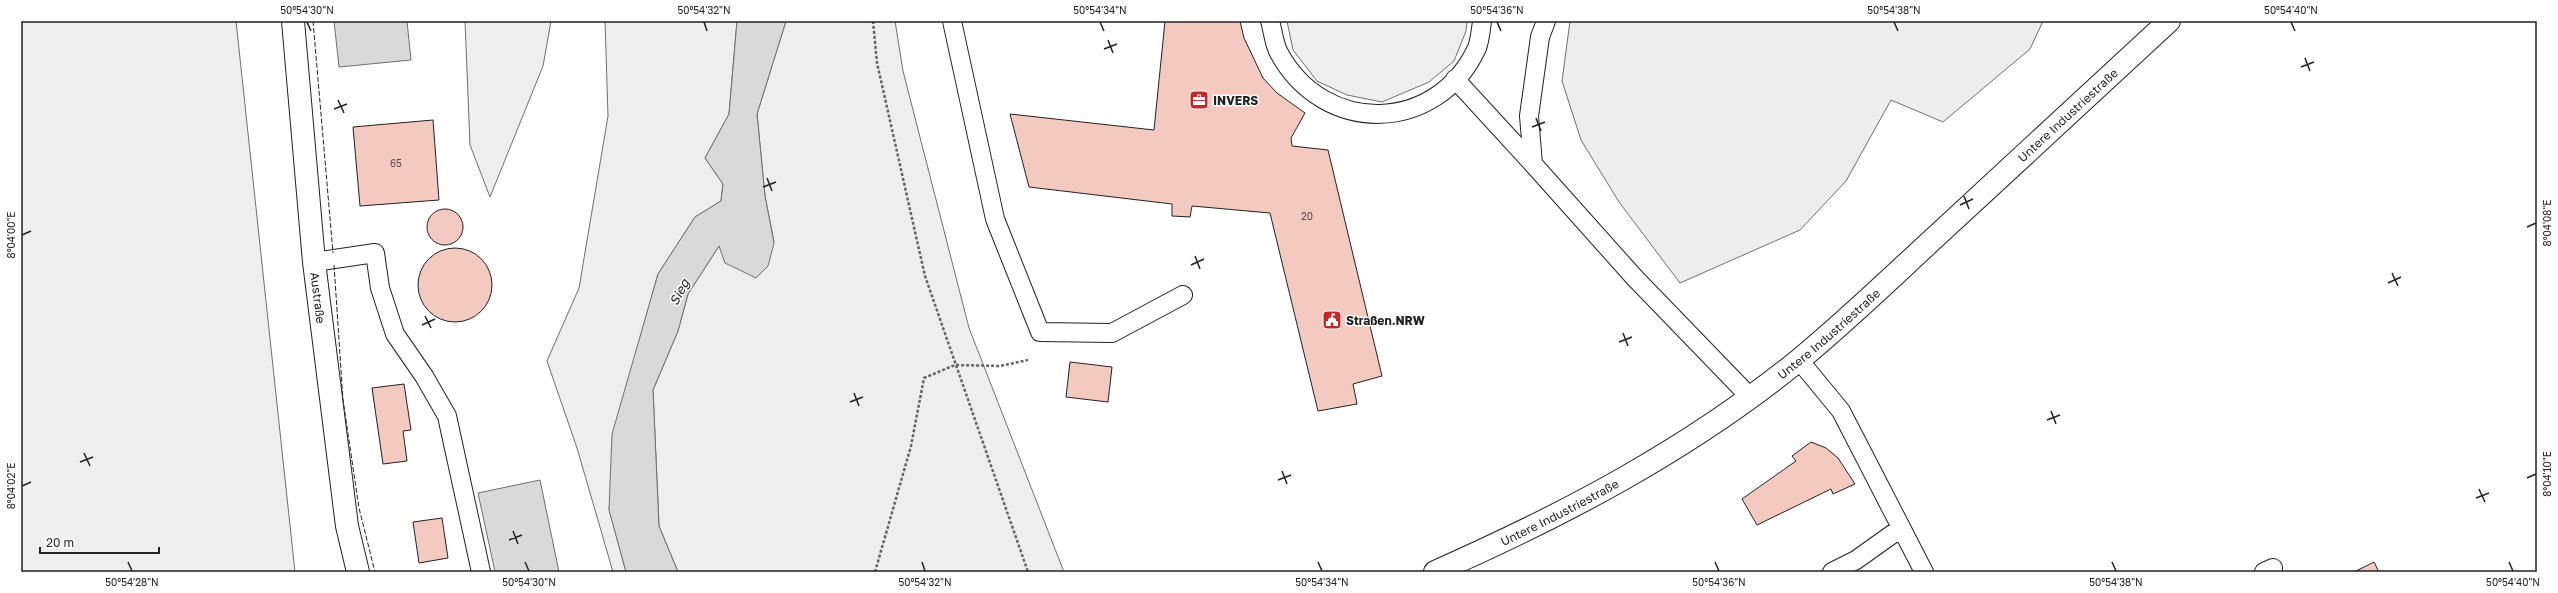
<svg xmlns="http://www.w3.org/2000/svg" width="2558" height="593" font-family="'Golos Text',sans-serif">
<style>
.green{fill:#eee;stroke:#6f6f6f}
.parking{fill:#ededed;stroke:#6f6f6f}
.water{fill:#d9d9d9;stroke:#6f6f6f}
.building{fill:#f3c9c0;stroke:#222}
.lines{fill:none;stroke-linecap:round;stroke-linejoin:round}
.service-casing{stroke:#222;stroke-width:20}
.minor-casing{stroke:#222;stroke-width:24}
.path{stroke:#646464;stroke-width:2.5;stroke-dasharray:3 2;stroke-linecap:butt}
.service{stroke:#fff;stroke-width:18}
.minor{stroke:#fff;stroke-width:22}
.fence{stroke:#222;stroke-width:1;stroke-dasharray:5 2;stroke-linecap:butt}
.ticks{fill:none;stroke:#222;stroke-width:1.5}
.labels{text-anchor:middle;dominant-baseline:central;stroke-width:3;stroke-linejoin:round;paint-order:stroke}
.number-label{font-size:10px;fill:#564c4a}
.poi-label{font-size:12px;font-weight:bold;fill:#222;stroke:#fff;text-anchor:start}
.street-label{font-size:12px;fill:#222;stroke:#fff}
.water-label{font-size:13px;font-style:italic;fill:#222;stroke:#fff}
.neatline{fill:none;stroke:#222;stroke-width:1.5}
.ticks-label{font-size:10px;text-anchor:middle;fill:#222}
</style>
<rect width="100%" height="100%" fill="#fff"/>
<path class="green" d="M 21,21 L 236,21 L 295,572 L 21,572 Z
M 465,21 L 551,21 L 543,66 L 490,197 L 470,145 Z
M 605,21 L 737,21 L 729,114 L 705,158 L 723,184 L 721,201 L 695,217 L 658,274 L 637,349 L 609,509 L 626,572 L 613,572 L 577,448 L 547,361 L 579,288 L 608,116 Z
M 786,21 L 895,21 L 903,71 L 969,328 L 1064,572 L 678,572 L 659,526 L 653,390 L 678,331 L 688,294 L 719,246 L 774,242 L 765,196 L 757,114 Z
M 1287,21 L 1467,21 L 1466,31 L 1454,61 L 1429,82 L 1382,102 L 1347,95 L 1317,81 L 1293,50 Z"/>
<path class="parking" d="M 1570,21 L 2043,21 L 2030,49 L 1943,122 L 1891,100 L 1846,181 L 1800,230 L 1680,283 L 1619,202 L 1581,140 L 1562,81 Z"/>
<path class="water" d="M 334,21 L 407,21 L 411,60 L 339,67 Z
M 737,21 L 786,21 L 757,114 L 765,196 L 774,243 L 768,266 L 756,278 L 725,263 L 719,246 L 688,294 L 678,331 L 653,390 L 659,526 L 678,572 L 626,572 L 609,510 L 612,434 L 658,274 L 695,217 L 721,201 L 723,184 L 705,158 L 729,114 Z
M 540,480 L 559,572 L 495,572 L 478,493 Z"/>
<path class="building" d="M 1165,21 L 1240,21 L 1244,38 L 1263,78 L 1277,93 L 1305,113 L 1291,138 L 1292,146 L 1328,150 L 1382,376 L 1353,384 L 1357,404 L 1318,411 L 1270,213 L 1192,206 L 1190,217 L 1172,216 L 1172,204 L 1029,187 L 1010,114 L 1154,130 Z
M 433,120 L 439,200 L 360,206 L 353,127 Z
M427 227a18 18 0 1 1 36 0a18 18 0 1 1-36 0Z
M418 285a37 37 0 1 1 74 0a37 37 0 1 1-74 0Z
M 1070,362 L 1112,367 L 1108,402 L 1066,397 Z
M 404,384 L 411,430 L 403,431 L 407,461 L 383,464 L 372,388 Z
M 1811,442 L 1826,448 L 1838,458 L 1855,484 L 1833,494 L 1831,489 L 1757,525 L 1742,499 L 1796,461 L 1792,456 Z
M 442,518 L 448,558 L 419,563 L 413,522 Z
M 2374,562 L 2379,572 L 2354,572 Z"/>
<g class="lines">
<g class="service-casing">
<path id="service" d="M 952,21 L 995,219 L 1040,332 L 1112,333 L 1183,295
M 1270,21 C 1273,31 1274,44 1279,53 C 1324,136 1437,134 1477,48 C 1480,40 1481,29 1482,21
M 1546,21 L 1540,37 L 1529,116 L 1533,164 L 1634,277 L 1750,397
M 1455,79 L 1533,164
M 314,262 L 375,253 L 380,288 L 395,334 L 424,376 L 447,416 L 481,572
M 1799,360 L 1841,411 L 1924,572
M 1832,572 L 1856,560 L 1901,528
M 2264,572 L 2273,568"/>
</g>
<g class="minor-casing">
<g id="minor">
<path id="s1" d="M 293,21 L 314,262 L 347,526 L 358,572"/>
<path id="s2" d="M 1435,572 C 1564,515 1688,450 1799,360 C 1849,319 1896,273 1944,229 C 2019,160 2094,90 2169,21"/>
</g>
</g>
<path class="path" d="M 873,21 L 877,63 L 925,276 L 1028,572
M 875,572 L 911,446 L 924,378 L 955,365 L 1000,366 L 1028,360"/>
<use href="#service" class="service"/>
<use href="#minor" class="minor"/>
<path class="fence" d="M 313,21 L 333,253
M 334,265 L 343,400 L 359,508 L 375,572"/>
</g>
<path class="ticks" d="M 307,22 L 311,31M 704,22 L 707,31M 1100,22 L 1104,31M 1497,22 L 1501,31M 1894,22 L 1898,31M 2291,22 L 2295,31M 1108,40 L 1113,53M 1104,49 L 1117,44M 2305,58 L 2310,71M 2301,67 L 2314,62M 338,100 L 344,113M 334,109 L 347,104M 1536,118 L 1541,131M 1532,127 L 1545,122M 767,178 L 772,191M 763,187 L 776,182M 1964,196 L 1969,209M 1960,205 L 1973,199M 2527,227 L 2536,223M 22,235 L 31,231M 1195,256 L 1200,269M 1191,265 L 1204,259M 2392,273 L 2398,286M 2388,283 L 2401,277M 425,316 L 431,328M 422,325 L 435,319M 1623,333 L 1628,346M 1619,342 L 1632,337M 854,393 L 859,406M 850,402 L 863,397M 2051,411 L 2056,424M 2047,420 L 2060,415M 84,453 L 90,466M 80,462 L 93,457M 1282,471 L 1287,484M 2527,478 L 2536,474M 1278,480 L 1291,475M 22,486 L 31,482M 2479,489 L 2485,502M 2476,498 L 2489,493M 513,531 L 518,544M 509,540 L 522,535M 128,562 L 132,571M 525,562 L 529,571M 922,562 L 925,571M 1318,562 L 1322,571M 1715,562 L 1719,571M 2112,562 L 2116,571M 2509,562 L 2513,571"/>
<defs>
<g id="office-square" transform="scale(1)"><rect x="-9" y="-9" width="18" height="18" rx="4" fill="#c62828" stroke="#fff"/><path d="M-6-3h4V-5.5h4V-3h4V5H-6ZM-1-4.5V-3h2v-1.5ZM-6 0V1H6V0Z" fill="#fff"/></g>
<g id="civic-square" transform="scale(1)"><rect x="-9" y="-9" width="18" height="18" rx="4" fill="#c62828" stroke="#fff"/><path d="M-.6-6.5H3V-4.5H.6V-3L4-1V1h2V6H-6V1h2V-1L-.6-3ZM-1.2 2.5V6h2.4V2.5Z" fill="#fff"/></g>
</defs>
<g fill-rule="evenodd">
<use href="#office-square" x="1199" y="100"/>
<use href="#civic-square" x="1332" y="320"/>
</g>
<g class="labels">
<g class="number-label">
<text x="396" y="163">65</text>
<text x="1307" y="216">20</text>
</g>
<g class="poi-label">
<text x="1213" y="100">INVERS</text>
<text x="1346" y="320">Straßen.NRW</text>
</g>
<g class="street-label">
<text stroke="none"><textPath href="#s2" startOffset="786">Untere Industriestraße</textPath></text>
<text stroke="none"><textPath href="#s1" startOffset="278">Austraße</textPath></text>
<text stroke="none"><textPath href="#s2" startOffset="462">Untere Industriestraße</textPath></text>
<text stroke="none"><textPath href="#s2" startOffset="138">Untere Industriestraße</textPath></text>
</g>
<g class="water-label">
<text transform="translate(679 292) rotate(-62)">Sieg</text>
</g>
</g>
<rect width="2558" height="593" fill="none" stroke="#ffffff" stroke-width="44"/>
<path d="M40 547v6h119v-6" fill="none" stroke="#222222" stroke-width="2"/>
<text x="46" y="547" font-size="12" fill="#222222" stroke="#ffffff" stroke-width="3" paint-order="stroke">20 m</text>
<rect x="22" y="22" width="2514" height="549" class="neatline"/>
<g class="ticks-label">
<text x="307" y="14">50°54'30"N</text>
<text x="704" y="14">50°54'32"N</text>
<text x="1100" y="14">50°54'34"N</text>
<text x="1497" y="14">50°54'36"N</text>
<text x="1894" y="14">50°54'38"N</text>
<text x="2291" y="14">50°54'40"N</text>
<text transform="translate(2547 223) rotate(-90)" y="4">8°04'08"E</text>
<text transform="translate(11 235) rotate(-90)" y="4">8°04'00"E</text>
<text transform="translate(2547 474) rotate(-90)" y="4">8°04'10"E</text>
<text transform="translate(11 486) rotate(-90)" y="4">8°04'02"E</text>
<text x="132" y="586">50°54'28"N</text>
<text x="529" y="586">50°54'30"N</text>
<text x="925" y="586">50°54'32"N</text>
<text x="1322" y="586">50°54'34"N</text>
<text x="1719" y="586">50°54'36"N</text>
<text x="2116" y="586">50°54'38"N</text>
<text x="2513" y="586">50°54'40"N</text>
</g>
</svg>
